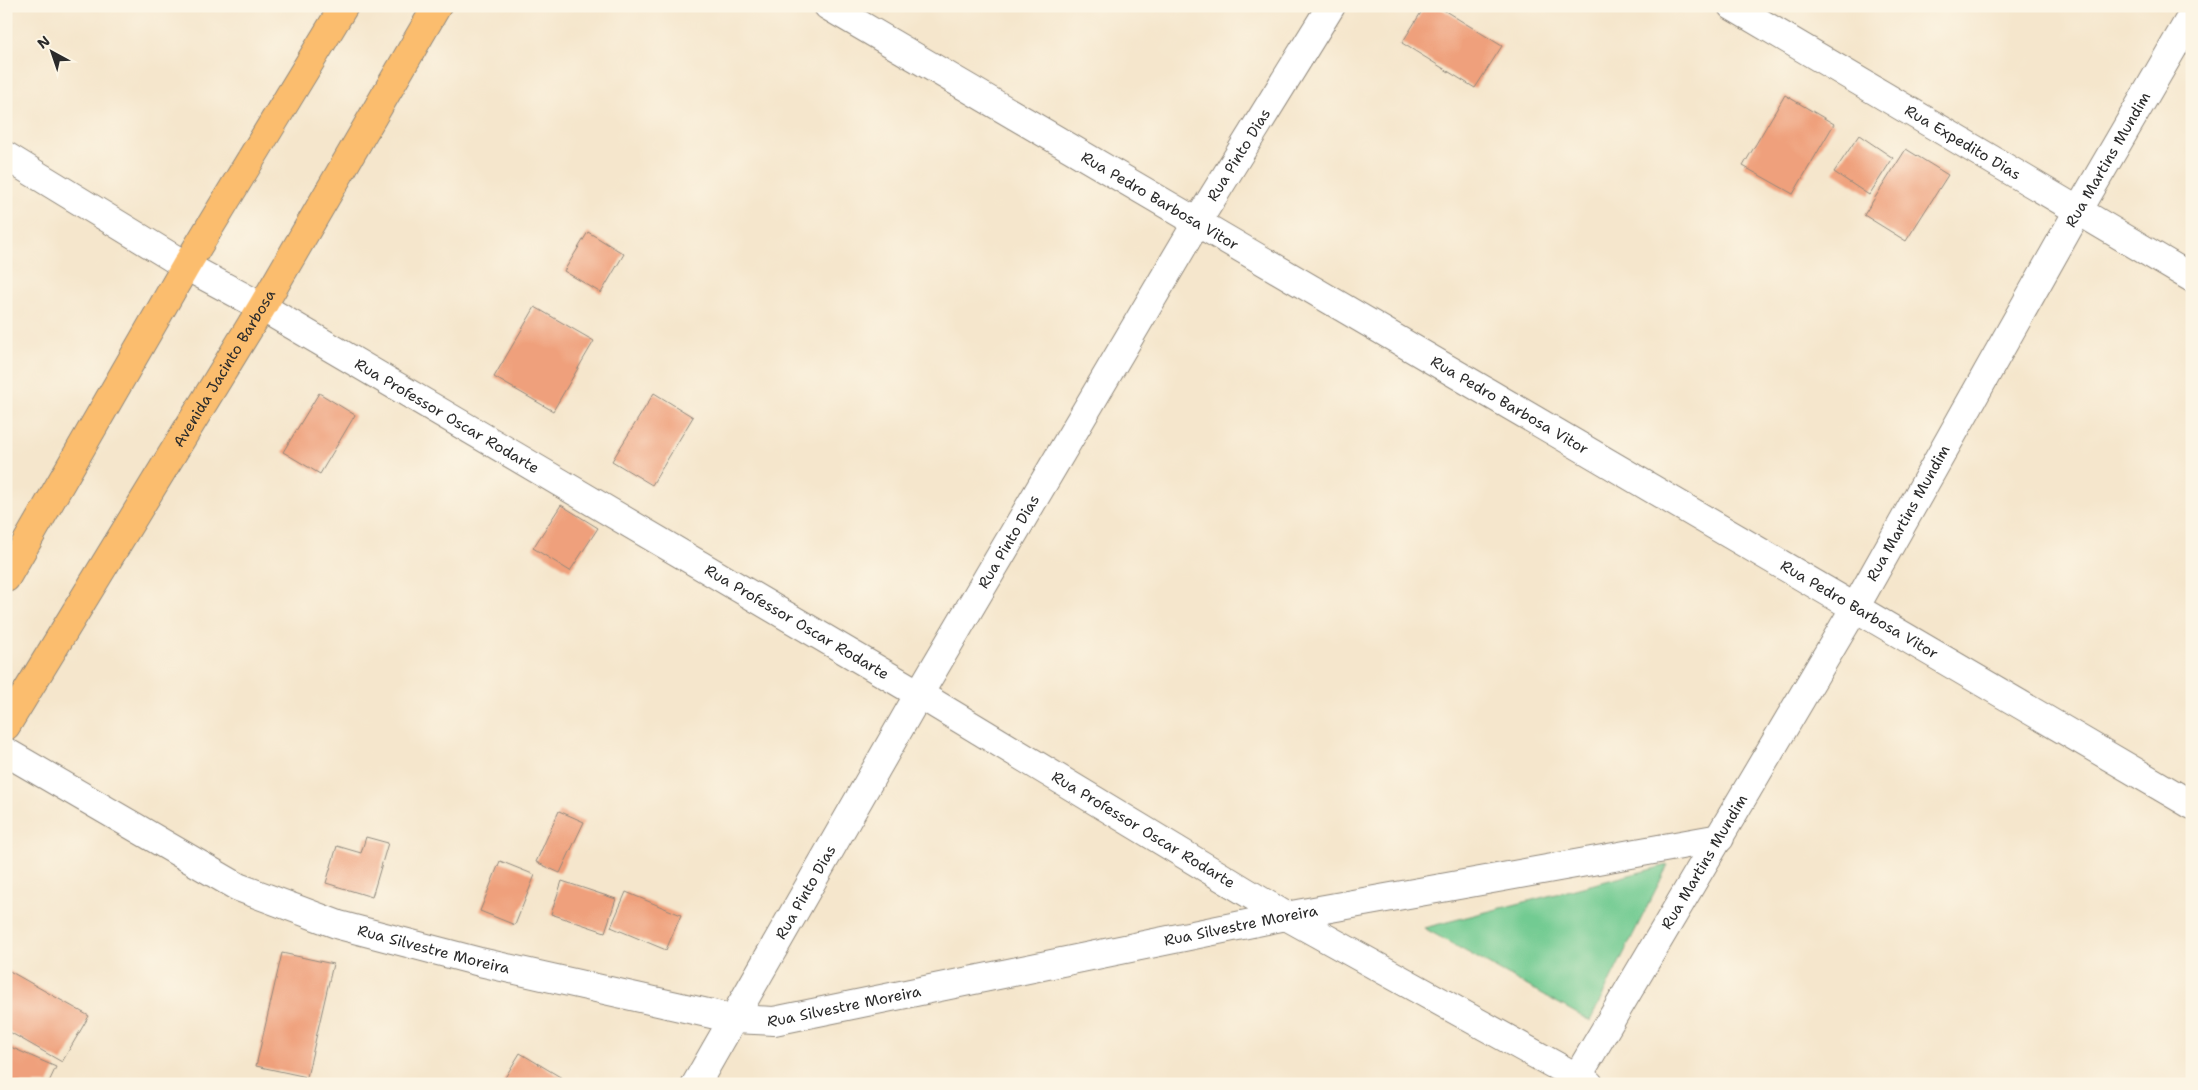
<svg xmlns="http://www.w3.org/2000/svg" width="2198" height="1090" font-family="'Shantell Sans',sans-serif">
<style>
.green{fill:#72cb92;stroke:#4e7b5e}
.building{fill:#efa07b}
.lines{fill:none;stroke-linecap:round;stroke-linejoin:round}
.minor-casing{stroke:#90887c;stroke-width:30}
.major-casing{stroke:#90887c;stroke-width:30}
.minor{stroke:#fff;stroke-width:28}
.major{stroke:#fbbd6e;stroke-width:28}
.labels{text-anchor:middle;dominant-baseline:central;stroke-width:4;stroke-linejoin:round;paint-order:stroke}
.street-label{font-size:15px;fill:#2b2b2b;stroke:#fcf5e5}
</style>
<rect width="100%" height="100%" fill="#fcf5e5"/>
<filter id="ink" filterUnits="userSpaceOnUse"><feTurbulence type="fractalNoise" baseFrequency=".02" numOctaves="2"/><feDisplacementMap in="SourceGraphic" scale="10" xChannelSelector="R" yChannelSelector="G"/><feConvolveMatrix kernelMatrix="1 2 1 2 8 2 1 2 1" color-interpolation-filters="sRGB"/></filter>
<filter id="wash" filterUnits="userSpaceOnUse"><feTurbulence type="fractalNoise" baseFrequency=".0096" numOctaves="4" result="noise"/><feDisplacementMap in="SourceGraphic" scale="20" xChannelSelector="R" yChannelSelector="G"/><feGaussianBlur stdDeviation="1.12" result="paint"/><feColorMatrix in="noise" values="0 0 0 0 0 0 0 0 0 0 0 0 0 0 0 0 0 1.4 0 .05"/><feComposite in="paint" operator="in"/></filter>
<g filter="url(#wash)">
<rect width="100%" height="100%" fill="#f5e6cc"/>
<path class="green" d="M 1668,865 L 1590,1021 L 1424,928 Z"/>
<g id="blocks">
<path class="building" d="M 1425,6 L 1437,6 L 1502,46 L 1475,88 L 1402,43 Z
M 1785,95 L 1834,124 L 1793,194 L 1743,166 Z
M 1859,135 L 1893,158 L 1869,195 L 1834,172 Z
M 1906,149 L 1948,175 L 1906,241 L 1864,215 Z
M 588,232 L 624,254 L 601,293 L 564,271 Z
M 535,307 L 594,341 L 553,411 L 494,377 Z
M 319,393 L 355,415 L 320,474 L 283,452 Z
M 654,393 L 693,417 L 652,485 L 612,461 Z
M 561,505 L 598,528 L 570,571 L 533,548 Z
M 559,811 L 584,822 L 560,873 L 536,862 Z
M 366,837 L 388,843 L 372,897 L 326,883 L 337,846 L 361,853 Z
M 500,861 L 535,875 L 515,925 L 480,911 Z
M 562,881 L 616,899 L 605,932 L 551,914 Z
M 626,892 L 681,915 L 666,950 L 611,927 Z
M 282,953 L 333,964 L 307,1077 L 256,1066 Z
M 6,969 L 89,1016 L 62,1062 L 6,1030 Z
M 6,1045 L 56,1067 L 48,1084 L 6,1084 Z
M 520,1053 L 572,1084 L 508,1084 L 503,1081 Z"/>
</g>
</g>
<g filter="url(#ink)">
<use href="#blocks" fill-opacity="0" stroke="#90887c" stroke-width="1"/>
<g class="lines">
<g class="minor-casing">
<g id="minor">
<path id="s1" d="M 828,6 C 1282,274 1738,537 2192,805"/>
<path id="s2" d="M 1732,6 L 2192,278"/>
<path id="s3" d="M 6,156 L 186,266 L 262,307 L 919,694 L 1286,916 L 1589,1084"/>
<path id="s4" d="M 6,752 L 238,887 L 339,925 L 480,962 L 734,1019 L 774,1021 L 1286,916 L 1720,838"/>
<path id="s5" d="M 696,1084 L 919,694 L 1196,224 L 1331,6"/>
<path id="s6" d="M 1573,1084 L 1856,606 L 2078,211 L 2192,15"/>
</g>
</g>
<g class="major-casing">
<g id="major">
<path d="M 6,578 L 186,266 L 344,6"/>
<path id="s7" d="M 6,726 L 262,307 L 437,6"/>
</g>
</g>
<use href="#minor" class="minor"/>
<use href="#major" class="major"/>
</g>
</g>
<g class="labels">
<g class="street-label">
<text stroke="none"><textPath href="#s2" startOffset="268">Rua Expedito Dias</textPath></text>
<text stroke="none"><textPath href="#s5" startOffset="1076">Rua Pinto Dias</textPath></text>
<text stroke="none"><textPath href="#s6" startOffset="1068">Rua Martins Mundim</textPath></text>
<text stroke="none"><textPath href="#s1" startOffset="385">Rua Pedro Barbosa Vitor</textPath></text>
<text stroke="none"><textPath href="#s7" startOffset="419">Avenida Jacinto Barbosa</textPath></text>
<text stroke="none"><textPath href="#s1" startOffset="790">Rua Pedro Barbosa Vitor</textPath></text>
<text stroke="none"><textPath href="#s3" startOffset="512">Rua Professor Oscar Rodarte</textPath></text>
<text stroke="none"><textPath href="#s6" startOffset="662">Rua Martins Mundim</textPath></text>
<text stroke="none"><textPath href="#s5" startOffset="626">Rua Pinto Dias</textPath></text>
<text stroke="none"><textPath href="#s1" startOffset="1195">Rua Pedro Barbosa Vitor</textPath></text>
<text stroke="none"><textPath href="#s3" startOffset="918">Rua Professor Oscar Rodarte</textPath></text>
<text stroke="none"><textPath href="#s3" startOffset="1322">Rua Professor Oscar Rodarte</textPath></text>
<text stroke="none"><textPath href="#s6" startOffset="258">Rua Martins Mundim</textPath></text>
<text stroke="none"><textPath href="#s5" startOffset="221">Rua Pinto Dias</textPath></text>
<text stroke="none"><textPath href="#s4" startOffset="1299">Rua Silvestre Moreira</textPath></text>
<text stroke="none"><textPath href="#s4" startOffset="474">Rua Silvestre Moreira</textPath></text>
<text stroke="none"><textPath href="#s4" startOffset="894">Rua Silvestre Moreira</textPath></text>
</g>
</g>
<rect width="2198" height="1090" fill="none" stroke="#fcf5e5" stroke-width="25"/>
<g transform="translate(52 52) rotate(320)" stroke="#fcf5e5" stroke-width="4" paint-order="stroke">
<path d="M0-4L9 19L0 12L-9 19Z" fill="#2b2b2b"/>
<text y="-8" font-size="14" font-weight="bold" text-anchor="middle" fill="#2b2b2b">N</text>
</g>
</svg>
